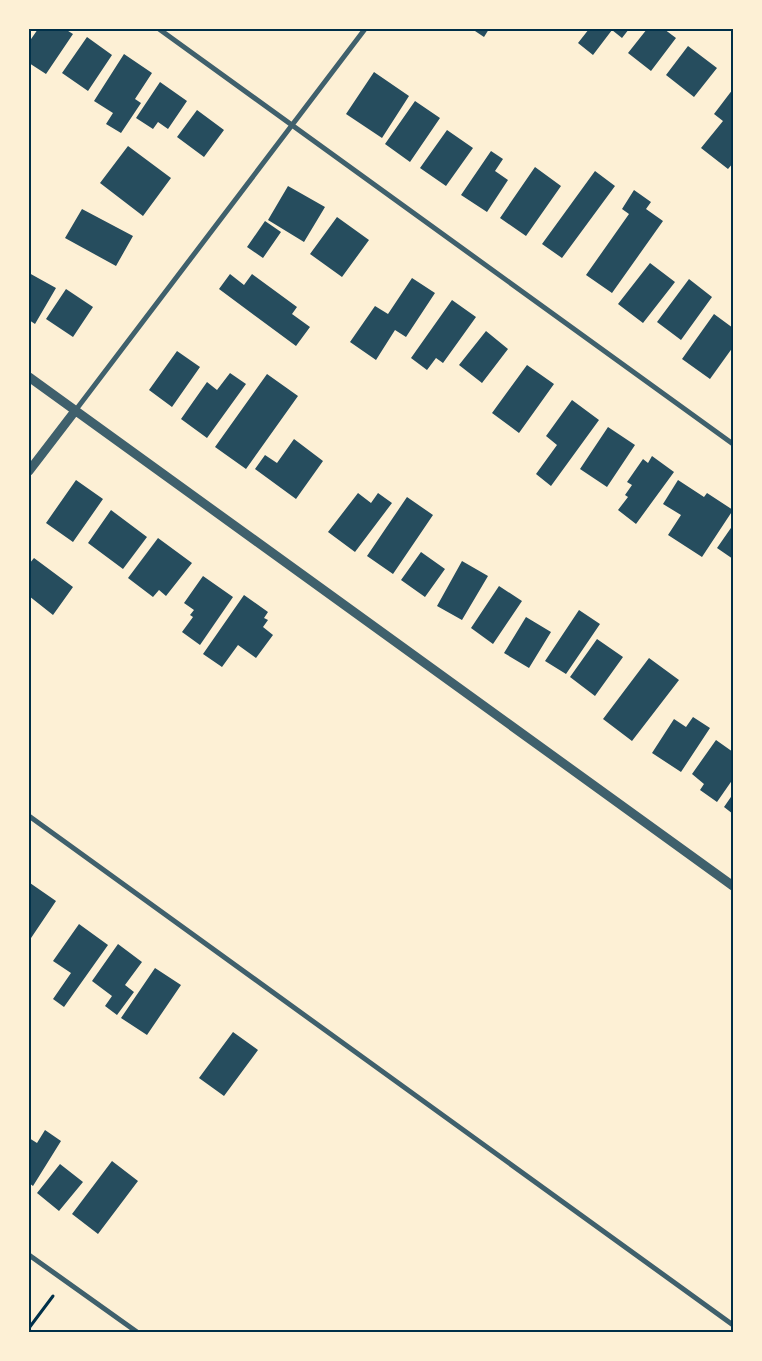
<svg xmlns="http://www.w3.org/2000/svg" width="762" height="1361" font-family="Poppins,sans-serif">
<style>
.building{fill:#264d5e}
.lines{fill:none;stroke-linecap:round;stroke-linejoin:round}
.path{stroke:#003049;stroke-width:3}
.minor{stroke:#3f606c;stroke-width:5}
.tertiary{stroke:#3f606c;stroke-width:9}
.neatline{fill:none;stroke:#003049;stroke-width:2}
</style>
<rect width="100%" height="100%" fill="#fdf0d5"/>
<path class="building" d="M 38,29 L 65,29 L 73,34 L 46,74 L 29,63 L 29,42 Z
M 472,29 L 489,29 L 484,37 Z
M 589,29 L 629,29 L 622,38 L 612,30 L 593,55 L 578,43 Z
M 647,29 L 664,29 L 676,38 L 651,71 L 628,53 Z
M 87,37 L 112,55 L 88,91 L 62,73 Z
M 688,46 L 717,68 L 694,97 L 666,75 Z
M 124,54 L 152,73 L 135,99 L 141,103 L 121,133 L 106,124 L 113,113 L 94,101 Z
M 374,72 L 409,96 L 382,138 L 346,114 Z
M 160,82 L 187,101 L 168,129 L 158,122 L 153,129 L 136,118 Z
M 733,89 L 733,163 L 728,169 L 701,148 L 723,121 L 714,114 Z
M 415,101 L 440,118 L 410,162 L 385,144 Z
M 197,110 L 224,130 L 204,157 L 177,137 Z
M 447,130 L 473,148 L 446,186 L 420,168 Z
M 128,146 L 171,178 L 143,216 L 100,183 Z
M 491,151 L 503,159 L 495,171 L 508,180 L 487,212 L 461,195 Z
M 535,167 L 561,186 L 526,236 L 500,218 Z
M 595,171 L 615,186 L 562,258 L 542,244 Z
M 288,186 L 325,207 L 304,242 L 268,220 Z
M 634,190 L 651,202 L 646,209 L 663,221 L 612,293 L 586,275 L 629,214 L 622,209 Z
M 82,209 L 133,236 L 116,266 L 65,238 Z
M 337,217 L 369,240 L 342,277 L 310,254 Z
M 265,221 L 281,232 L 263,258 L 247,247 Z
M 650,263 L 675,282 L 643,323 L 618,304 Z
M 29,273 L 56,288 L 35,324 L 29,320 Z
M 230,274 L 244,285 L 252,274 L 297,307 L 292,314 L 310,327 L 296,346 L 219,289 Z
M 412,278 L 435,293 L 406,337 L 395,330 L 376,360 L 350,342 L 375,306 L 388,314 Z
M 689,279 L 712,297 L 681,340 L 657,322 Z
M 66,289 L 93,307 L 73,337 L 46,319 Z
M 452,300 L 476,317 L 443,363 L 436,358 L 427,370 L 411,358 Z
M 714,314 L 733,328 L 733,347 L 710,379 L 682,359 Z
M 486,331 L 508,349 L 482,383 L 459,365 Z
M 177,351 L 200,367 L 172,407 L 149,390 Z
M 527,365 L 554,384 L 519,433 L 492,413 Z
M 230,373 L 246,384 L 207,438 L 181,419 L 207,382 L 217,390 Z
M 267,374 L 298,396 L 246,469 L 215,447 Z
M 572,400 L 599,420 L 551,486 L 536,474 L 557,445 L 546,436 Z
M 608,427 L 635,445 L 607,487 L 580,469 Z
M 294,439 L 323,461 L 296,499 L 255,469 L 265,455 L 277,463 Z
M 652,456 L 674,472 L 636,524 L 618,510 L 628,497 L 625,495 L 632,485 L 627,482 L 643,459 L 648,463 Z
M 76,480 L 103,499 L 73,542 L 46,523 Z
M 678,480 L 704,497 L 707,493 L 733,510 L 702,557 L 668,535 L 681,515 L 663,504 Z
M 358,493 L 371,503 L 378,493 L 392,503 L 355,552 L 328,532 Z
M 407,497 L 433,515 L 393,574 L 367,556 Z
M 111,510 L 147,537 L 123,569 L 88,543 Z
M 733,525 L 733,559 L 717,548 Z
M 158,538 L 192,563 L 166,596 L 159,590 L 153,597 L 128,578 Z
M 421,552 L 445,569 L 425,597 L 401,580 Z
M 34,558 L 73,587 L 53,615 L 29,596 L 29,564 Z
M 462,561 L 488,576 L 462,620 L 437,606 Z
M 203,576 L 233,597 L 200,645 L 182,632 L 193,617 L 190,615 L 194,610 L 184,603 Z
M 499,586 L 522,601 L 493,644 L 471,628 Z
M 244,595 L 268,612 L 264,618 L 268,620 L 263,627 L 273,635 L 256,658 L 238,645 L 222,667 L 203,654 Z
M 579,610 L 600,624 L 566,674 L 545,661 Z
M 526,617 L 551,632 L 529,668 L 504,653 Z
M 597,639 L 623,657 L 595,696 L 570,677 Z
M 649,658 L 679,680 L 632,741 L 603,719 Z
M 693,717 L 710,728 L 681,772 L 652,753 L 674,719 L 686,727 Z
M 716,740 L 733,752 L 733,779 L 717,802 L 700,790 L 704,784 L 692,774 Z
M 733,794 L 733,814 L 724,807 Z
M 30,883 L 56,901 L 29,941 L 29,885 Z
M 79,924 L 108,945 L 64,1007 L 53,999 L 71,973 L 53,961 Z
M 118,944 L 142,962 L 125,985 L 134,992 L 117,1015 L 105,1006 L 112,996 L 92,981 Z
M 155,968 L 181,985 L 147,1035 L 121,1018 Z
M 233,1032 L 258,1050 L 224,1096 L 199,1078 Z
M 45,1130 L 61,1141 L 33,1186 L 29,1183 L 29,1138 L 37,1143 Z
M 112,1161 L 138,1181 L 98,1234 L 72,1214 Z
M 60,1164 L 83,1182 L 59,1211 L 37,1193 Z"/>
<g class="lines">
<path class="path" d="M 29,1328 L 53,1296"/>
<path class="minor" d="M 159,29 L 733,444
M 75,411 L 365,29
M 29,816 L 733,1325
M 29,1255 L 137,1332"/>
<path class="tertiary" d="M 29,377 L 733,886
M 29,471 L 75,411"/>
</g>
<rect width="762" height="1361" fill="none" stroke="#fdf0d5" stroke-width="60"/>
<rect x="30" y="30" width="702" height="1301" class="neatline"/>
</svg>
